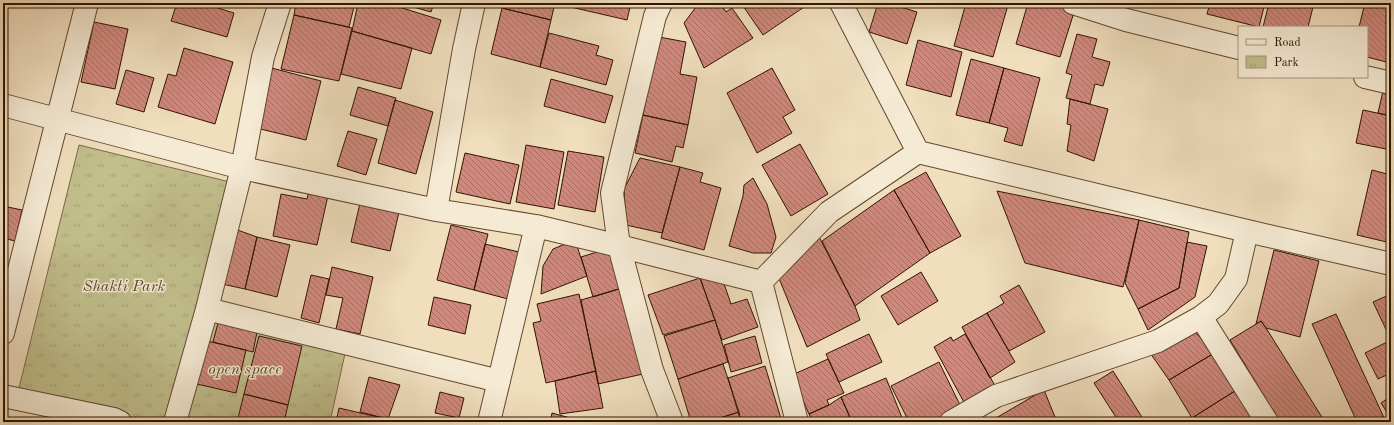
<svg xmlns="http://www.w3.org/2000/svg" width="1394" height="425" font-family="'Old Standard TT',serif">
<style>
.park{fill:url(#park-tufts);stroke:#7a6a46}
.building{fill:url(#building-back-hatch);stroke:#321500}
.lines{fill:none;stroke-linecap:round;stroke-linejoin:round}
.street-casing{stroke:#62472f;stroke-width:24}
.street{stroke:#f5ead4;stroke-width:22}
.labels{text-anchor:middle;dominant-baseline:central;stroke-width:3;stroke-linejoin:round;paint-order:stroke}
.park-label{font-size:16px;font-style:italic;fill:#5d482a;stroke:#f5ead4}
</style>
<defs>
<pattern id="park-tufts" width="24" height="20" patternUnits="userSpaceOnUse"><rect width="24" height="20" fill="#c1bf8c"/><path d="M3 7l-1-3M5 7V3M7 7l1-3M15 17l-1-3M17 17v-4M19 17l1-3" fill="none" stroke="#a6a377"/></pattern>
<pattern id="building-back-hatch" width="6" height="6" patternUnits="userSpaceOnUse"><rect width="6" height="6" fill="#d1887d"/><path d="M-1 5l2 2M0 0l6 6M5-1l2 2" fill="none" stroke="#aa6e64"/></pattern>
</defs>
<rect width="100%" height="100%" fill="#f0debd"/>
<filter id="stains"><feTurbulence type="fractalNoise" baseFrequency=".005" numOctaves="4"/><feColorMatrix values="0 0 0 0 .2 0 0 0 0 .09 0 0 0 0 .02 0 0 0 .5 -.17"/></filter>
<radialGradient id="worn" r=".72"><stop offset=".6" stop-color="#630" stop-opacity="0"/><stop offset="1" stop-color="#630" stop-opacity=".3"/></radialGradient>
<path class="park" d="M 79,145 L 230,182 L 171,422 L 142,422 L 18,392 Z
M 207,309 L 348,340 L 330,422 L 179,422 Z"/>
<path class="building" d="M 177,3 L 202,3 L 234,13 L 227,37 L 171,21 Z
M 296,3 L 355,3 L 349,27 L 294,15 Z
M 358,3 L 386,3 L 441,20 L 431,54 L 352,31 Z
M 399,3 L 434,3 L 431,12 Z
M 503,3 L 555,3 L 551,20 L 502,8 Z
M 563,3 L 631,3 L 627,20 L 562,5 Z
M 699,3 L 720,3 L 726,12 L 732,8 L 753,38 L 704,68 L 684,23 Z
M 741,3 L 806,3 L 807,5 L 763,35 Z
M 878,3 L 888,3 L 917,12 L 907,44 L 869,32 Z
M 966,3 L 999,3 L 1008,5 L 993,57 L 954,46 Z
M 1028,3 L 1054,3 L 1075,9 L 1060,57 L 1016,44 Z
M 1210,3 L 1265,3 L 1259,27 L 1207,14 Z
M 1269,3 L 1314,3 L 1308,27 L 1263,27 Z
M 1365,3 L 1391,3 L 1386,24 L 1391,25 L 1390,63 L 1367,57 L 1367,27 L 1359,27 Z
M 1391,7 L 1391,25 L 1386,24 Z
M 502,8 L 551,20 L 540,67 L 491,54 Z
M 294,15 L 352,28 L 339,81 L 281,69 Z
M 94,22 L 128,29 L 115,89 L 81,82 Z
M 352,31 L 412,48 L 401,89 L 341,74 Z
M 549,33 L 599,46 L 596,55 L 613,60 L 606,85 L 540,67 Z
M 1077,34 L 1097,39 L 1092,57 L 1110,62 L 1103,86 L 1095,84 L 1090,104 L 1066,98 L 1072,75 L 1066,73 Z
M 659,37 L 686,42 L 680,74 L 697,77 L 688,125 L 643,115 Z
M 918,40 L 962,52 L 951,97 L 906,85 Z
M 184,48 L 233,62 L 215,124 L 158,107 L 168,74 L 176,76 Z
M 971,59 L 1004,68 L 989,123 L 956,115 Z
M 268,67 L 321,81 L 306,140 L 252,127 Z
M 772,68 L 795,110 L 783,117 L 792,133 L 757,153 L 727,93 Z
M 1004,68 L 1040,78 L 1022,146 L 1004,141 L 1008,128 L 989,123 Z
M 126,70 L 154,78 L 144,112 L 116,104 Z
M 551,79 L 613,96 L 605,123 L 544,106 Z
M 358,87 L 396,98 L 388,126 L 350,115 Z
M 1383,91 L 1391,92 L 1391,116 L 1378,113 Z
M 1070,99 L 1108,109 L 1094,161 L 1067,151 L 1071,125 L 1067,124 Z
M 395,100 L 433,112 L 416,174 L 378,163 Z
M 1363,110 L 1391,116 L 1391,150 L 1356,143 Z
M 643,115 L 688,125 L 683,148 L 676,146 L 672,162 L 635,153 Z
M 348,131 L 377,139 L 366,175 L 337,166 Z
M 800,144 L 828,194 L 791,216 L 762,165 Z
M 526,145 L 564,152 L 554,209 L 516,202 Z
M 568,151 L 604,157 L 595,212 L 558,205 Z
M 465,153 L 519,165 L 510,204 L 456,192 Z
M 640,158 L 680,167 L 662,233 L 626,225 L 624,189 Z
M 680,167 L 703,173 L 700,182 L 721,188 L 704,250 L 661,238 Z
M 1372,170 L 1391,175 L 1391,243 L 1357,235 Z
M 926,172 L 961,236 L 930,253 L 894,190 Z
M 753,178 L 767,204 L 776,237 L 771,253 L 753,253 L 729,246 L 743,196 L 744,185 Z
M 310,187 L 329,191 L 317,245 L 273,236 L 281,194 L 307,199 Z
M 894,190 L 930,253 L 855,306 L 822,241 Z
M 997,191 L 1139,220 L 1123,287 L 1025,263 Z
M 360,203 L 399,212 L 390,251 L 351,242 Z
M 3,206 L 22,210 L 15,241 L 3,238 Z
M 1139,220 L 1189,232 L 1179,288 L 1138,309 L 1125,283 Z
M 451,225 L 488,234 L 474,290 L 437,280 Z
M 232,228 L 257,237 L 245,289 L 222,284 Z
M 817,233 L 855,306 L 860,320 L 807,347 L 776,271 Z
M 257,237 L 290,245 L 277,297 L 245,289 Z
M 575,240 L 587,276 L 541,294 L 543,266 L 553,249 Z
M 1187,242 L 1207,246 L 1195,297 L 1148,330 L 1138,309 L 1179,288 Z
M 485,244 L 519,252 L 508,299 L 474,290 Z
M 610,248 L 622,288 L 593,297 L 581,257 Z
M 1274,250 L 1319,261 L 1300,337 L 1266,328 L 1261,321 L 1256,324 Z
M 3,256 L 7,257 L 3,269 L 7,270 L 5,282 L 3,281 Z
M 332,267 L 373,277 L 360,334 L 336,329 L 343,298 L 326,295 Z
M 720,272 L 731,304 L 747,299 L 758,327 L 722,340 L 700,278 Z
M 921,272 L 938,301 L 898,325 L 881,296 Z
M 311,275 L 329,279 L 319,323 L 301,318 Z
M 700,278 L 715,320 L 663,335 L 648,295 Z
M 1019,285 L 1045,332 L 1009,351 L 987,313 L 1004,303 L 1000,296 Z
M 622,288 L 643,374 L 598,384 L 581,300 Z
M 579,294 L 596,371 L 546,383 L 533,323 L 541,321 L 537,304 Z
M 1391,294 L 1391,340 L 1373,302 Z
M 434,297 L 471,305 L 465,334 L 428,325 Z
M 987,313 L 1015,362 L 990,378 L 962,327 Z
M 1336,314 L 1386,422 L 1357,422 L 1312,324 Z
M 715,320 L 728,362 L 678,379 L 664,336 Z
M 1261,321 L 1266,328 L 1325,422 L 1280,422 L 1230,340 Z
M 218,323 L 257,332 L 253,352 L 213,342 Z
M 1191,329 L 1216,352 L 1169,380 L 1148,350 Z
M 869,334 L 882,362 L 839,382 L 826,354 Z
M 965,334 L 997,389 L 966,406 L 934,347 L 951,337 L 953,341 Z
M 259,336 L 302,346 L 288,405 L 244,394 Z
M 755,336 L 762,363 L 731,372 L 724,345 Z
M 1391,340 L 1391,373 L 1378,379 L 1365,353 Z
M 207,341 L 246,350 L 236,393 L 197,384 Z
M 1216,352 L 1238,389 L 1192,418 L 1169,380 Z
M 828,359 L 844,393 L 827,400 L 829,405 L 809,414 L 792,375 Z
M 939,362 L 961,407 L 931,422 L 909,422 L 891,386 Z
M 723,364 L 739,412 L 707,422 L 691,422 L 678,379 Z
M 765,366 L 782,422 L 741,422 L 728,378 Z
M 596,371 L 603,408 L 560,414 L 555,381 Z
M 1113,371 L 1145,422 L 1119,422 L 1094,383 Z
M 369,377 L 400,385 L 388,419 L 360,412 Z
M 886,378 L 903,420 L 899,422 L 852,422 L 841,397 Z
M 1238,389 L 1255,421 L 1253,422 L 1194,422 L 1192,418 Z
M 1044,390 L 1057,422 L 998,422 L 996,418 Z
M 440,392 L 464,398 L 459,418 L 435,413 Z
M 244,394 L 288,405 L 284,422 L 237,422 Z
M 1391,396 L 1391,416 L 1390,417 L 1381,403 Z
M 841,397 L 852,422 L 813,422 L 809,414 L 829,405 Z
M 339,408 L 378,417 L 377,422 L 336,422 Z
M 739,412 L 741,422 L 707,422 Z
M 552,413 L 581,421 L 581,422 L 550,422 Z
M 49,415 L 83,422 L 48,422 Z
M 378,417 L 398,422 L 377,422 Z"/>
<g class="lines">
<g class="street-casing">
<path id="street" d="M 661,3 L 655,16 L 612,193 L 619,246 L 652,370 L 672,422
M 841,3 L 918,152
M 1073,3 L 1126,20 L 1239,48
M 1365,77 L 1391,83
M 3,105 L 242,168 L 436,210 L 536,226 L 619,246 L 761,282 L 829,212 L 918,152 L 1247,231 L 1391,264
M 436,210 L 464,49 L 474,3
M 761,282 L 797,422
M 207,309 L 499,381
M 1201,317 L 1267,422
M 3,333 L 87,3
M 3,396 L 114,419 L 120,422
M 175,422 L 207,309 L 242,168 L 263,57 L 280,3
M 489,422 L 536,226
M 951,422 L 996,396 L 1158,341 L 1201,317 L 1218,304 L 1236,279 L 1247,231"/>
</g>
<use href="#street" class="street"/>
</g>
<g class="labels">
<g class="park-label">
<text x="124" y="287">Shakti Park</text>
<text x="245" y="370">open space</text>
</g>
</g>
<rect width="1394" height="425" fill="none" stroke="#f0debd" stroke-width="16"/>
<rect x="4" y="4" width="1386" height="417" fill="none" stroke="#321500" stroke-width="2"/>
<rect x="8" y="8" width="1378" height="409" fill="none" stroke="#321500"/>
<rect x="1238" y="26" width="130" height="52" fill="#f5ead4" stroke="#a7957f"/>
<rect x="1246" y="39" width="20" height="6" fill="#f5ead4" stroke="#a7957f"/>
<text x="1274" y="46" font-size="12" fill="#321500">Road</text>
<rect x="1246" y="56" width="20" height="12" fill="url(#park-tufts)" stroke="#a7957f"/>
<text x="1274" y="66" font-size="12" fill="#321500">Park</text>
<rect width="100%" height="100%" filter="url(#stains)"/>
<rect width="100%" height="100%" fill="url(#worn)"/>
</svg>
